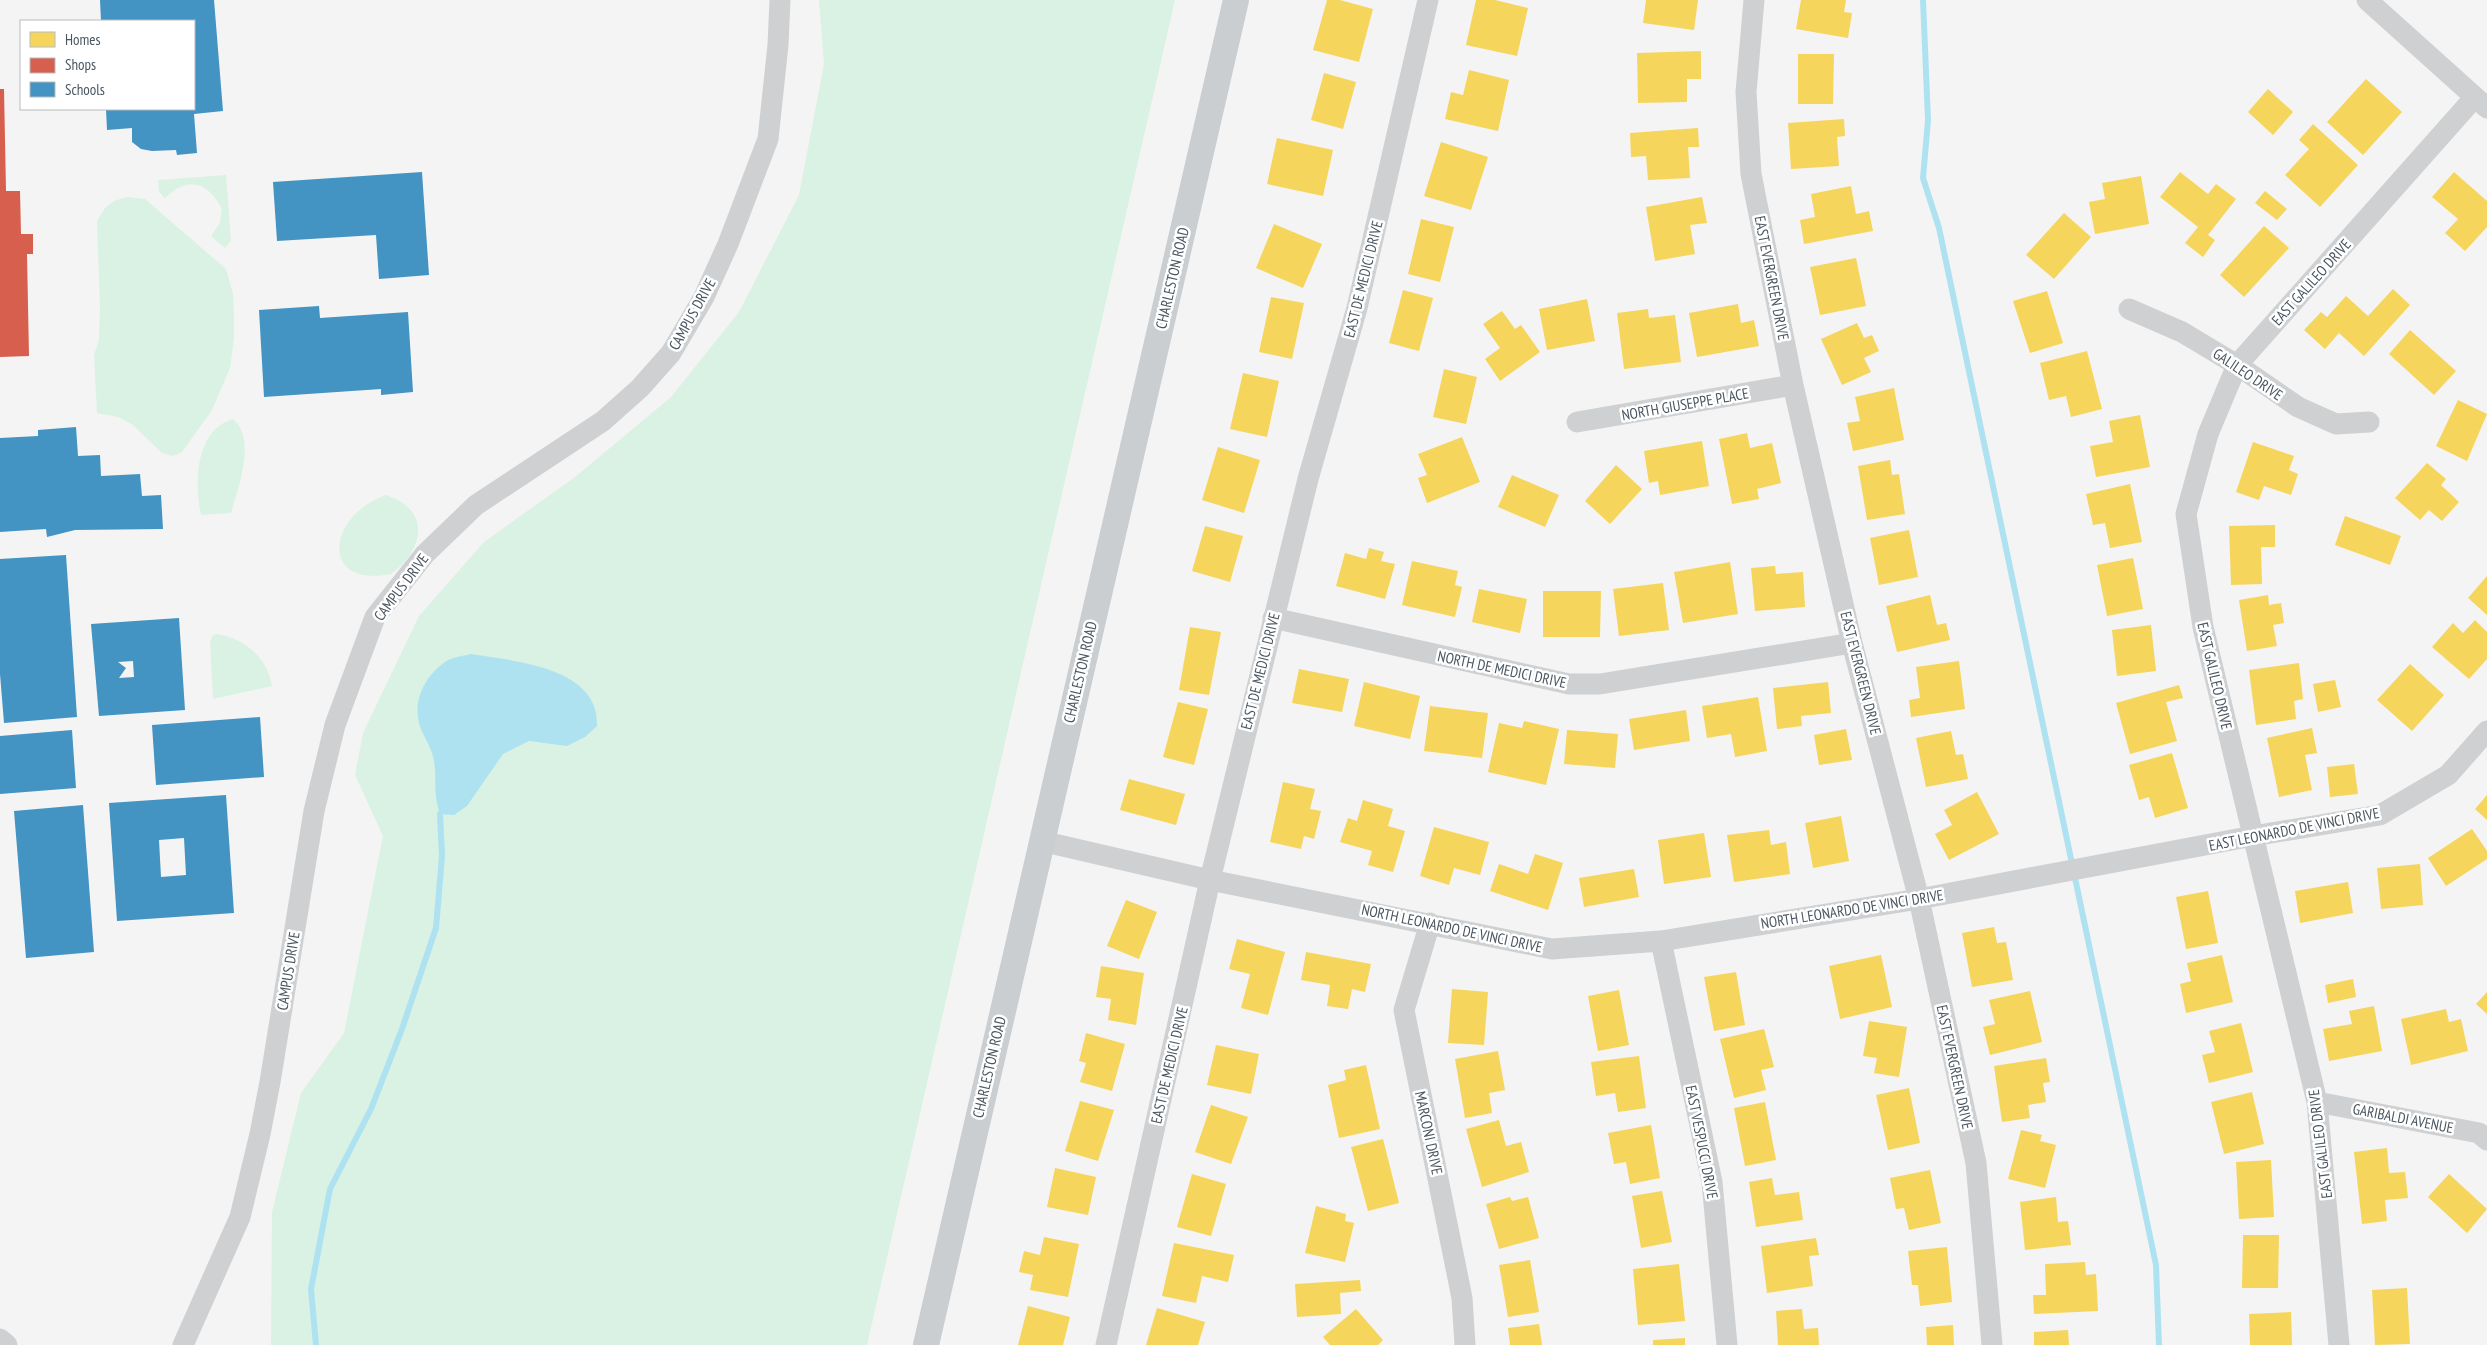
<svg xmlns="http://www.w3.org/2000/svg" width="2487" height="1345" font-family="'PT Sans Narrow',sans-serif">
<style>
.green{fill:#d9f2e3}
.water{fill:#aee2f0}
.homes{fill:#f6d55c}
.shops{fill:#d6604d}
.schools{fill:#4393c3;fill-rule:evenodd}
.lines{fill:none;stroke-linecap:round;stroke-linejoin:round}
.stream{stroke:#aee2f0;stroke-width:6}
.minor{stroke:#ced0d2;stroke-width:21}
.major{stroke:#caced1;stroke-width:26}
.labels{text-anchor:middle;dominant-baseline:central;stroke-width:5;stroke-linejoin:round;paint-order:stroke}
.street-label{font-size:15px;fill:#4a5661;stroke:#fff}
</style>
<rect width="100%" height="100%" fill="#f4f4f4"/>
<path class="green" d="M 819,0 L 1175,0 L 867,1345 L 271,1345 L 272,1212 L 301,1093 L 344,1033 L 383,836 L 355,775 L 363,733 L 419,616 L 484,542 L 575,477 L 671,397 L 739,312 L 799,195 L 824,64 Z
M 226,175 L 231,241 L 225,248 L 211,236 L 220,223 L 222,209 C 207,181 188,176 165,198 L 159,192 L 158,180 Z
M 127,197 L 145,199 L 226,269 L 233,294 L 234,317 L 234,338 L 230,368 L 212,410 L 182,452 L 173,456 L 162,453 L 133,425 L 118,417 L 97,413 L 94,355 L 99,340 L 100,305 L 97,221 L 105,208 L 114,201 Z
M 233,419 C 257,439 238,487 231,513 L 201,515 C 194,484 195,430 233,419 Z
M 386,495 C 432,510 424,550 391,574 C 317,588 329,514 386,495 Z
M 218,634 C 246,640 267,657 272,686 L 213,699 L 210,642 L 213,635 Z"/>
<path class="water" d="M 471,654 C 514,661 600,667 597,726 L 585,737 L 567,746 L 529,741 L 503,754 L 467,806 L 454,815 L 440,814 C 433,793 437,781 434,761 C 432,749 425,739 421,729 C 411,703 424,677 445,662 C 452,657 463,656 471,654 Z"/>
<path class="homes" d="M 1327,0 L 1340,0 L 1373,9 L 1359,62 L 1313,50 Z
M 1476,0 L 1495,0 L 1528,8 L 1517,56 L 1466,45 Z
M 1646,0 L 1698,0 L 1694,30 L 1643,23 Z
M 1801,0 L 1846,0 L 1844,12 L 1852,13 L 1848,38 L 1796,29 Z
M 1701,51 L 1701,79 L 1687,79 L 1687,102 L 1638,103 L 1637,53 Z
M 1798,54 L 1834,54 L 1833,104 L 1798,104 Z
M 1469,70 L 1509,80 L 1498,131 L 1445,119 L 1451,92 L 1463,95 Z
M 1324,73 L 1356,82 L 1343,129 L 1311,120 Z
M 2366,79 L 2402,112 L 2363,155 L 2327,122 Z
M 2268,89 L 2293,112 L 2273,135 L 2248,112 Z
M 1844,119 L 1845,136 L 1837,137 L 1839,166 L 1791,169 L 1788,123 Z
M 2313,124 L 2358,165 L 2320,207 L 2285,175 L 2309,149 L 2299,140 Z
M 1698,128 L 1699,147 L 1688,147 L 1690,178 L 1648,180 L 1646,156 L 1631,157 L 1630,133 Z
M 1277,138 L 1333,150 L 1323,196 L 1267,184 Z
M 1441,142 L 1488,157 L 1471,210 L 1424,196 Z
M 2180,172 L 2208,194 L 2216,184 L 2236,199 L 2208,235 L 2215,240 L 2203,257 L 2185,243 L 2198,227 L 2160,197 Z
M 2454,172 L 2487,201 L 2487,227 L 2465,251 L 2445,233 L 2458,219 L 2432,197 Z
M 2141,176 L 2149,224 L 2095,234 L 2089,202 L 2105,199 L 2102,183 Z
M 1851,186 L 1856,214 L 1869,211 L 1873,231 L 1804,244 L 1800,220 L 1815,217 L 1811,194 Z
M 2265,191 L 2287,209 L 2277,220 L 2255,203 Z
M 1702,197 L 1707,223 L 1690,225 L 1695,254 L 1655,261 L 1646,207 Z
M 2064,213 L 2091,237 L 2054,279 L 2026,255 Z
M 1421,219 L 1454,227 L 1440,282 L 1408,274 Z
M 1274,224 L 1322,244 L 1303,288 L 1256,268 Z
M 2264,226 L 2289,248 L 2244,297 L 2220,275 Z
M 1856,258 L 1866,306 L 1820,315 L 1810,267 Z
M 2393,289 L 2410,305 L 2364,356 L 2339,333 L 2325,349 L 2304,330 L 2321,312 L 2327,317 L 2346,296 L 2368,316 Z
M 1403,290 L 1433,298 L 1419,351 L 1389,343 Z
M 2047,291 L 2063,343 L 2030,353 L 2013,301 Z
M 1271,297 L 1304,303 L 1292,359 L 1259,352 Z
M 1587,299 L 1595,341 L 1547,350 L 1539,309 Z
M 1738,304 L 1741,323 L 1754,320 L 1759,346 L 1697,357 L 1689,313 Z
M 1648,309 L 1649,318 L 1675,315 L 1681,362 L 1624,369 L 1617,313 Z
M 1502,311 L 1515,329 L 1521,325 L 1540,352 L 1500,381 L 1485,359 L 1500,348 L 1483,324 Z
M 1857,323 L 1864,338 L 1872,335 L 1879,351 L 1864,358 L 1871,372 L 1842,385 L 1821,339 Z
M 2410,330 L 2456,371 L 2434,395 L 2389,354 Z
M 2087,351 L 2102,409 L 2071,417 L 2066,396 L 2049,400 L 2040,363 Z
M 1444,369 L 1477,377 L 1466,424 L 1433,417 Z
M 1243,373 L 1279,381 L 1267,437 L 1230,429 Z
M 1894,388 L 1904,440 L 1853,451 L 1847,423 L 1860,421 L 1855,397 Z
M 2458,400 L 2487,414 L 2467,461 L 2436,446 Z
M 2140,415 L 2150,467 L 2096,477 L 2090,446 L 2113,442 L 2109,421 Z
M 1747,433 L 1750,448 L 1772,443 L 1781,483 L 1757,489 L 1759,499 L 1732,504 L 1719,439 Z
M 1462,437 L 1480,482 L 1427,503 L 1418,478 L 1427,475 L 1418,454 Z
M 1702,441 L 1709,486 L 1660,495 L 1658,481 L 1649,483 L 1644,451 Z
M 2253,442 L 2294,456 L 2289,470 L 2298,474 L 2291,495 L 2264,486 L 2259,500 L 2236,492 Z
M 1218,447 L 1260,460 L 1244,513 L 1202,500 Z
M 1890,460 L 1892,475 L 1899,474 L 1905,514 L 1867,520 L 1858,466 Z
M 2427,463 L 2446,479 L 2441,485 L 2459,502 L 2442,521 L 2429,510 L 2420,520 L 2395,498 Z
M 1616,465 L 1642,489 L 1610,524 L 1585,501 Z
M 1512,475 L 1559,495 L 1545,527 L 1498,507 Z
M 2130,484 L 2142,542 L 2110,548 L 2105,523 L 2093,525 L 2086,494 Z
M 2345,516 L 2401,536 L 2390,565 L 2335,545 Z
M 2275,525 L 2275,547 L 2261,547 L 2262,584 L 2231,585 L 2229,526 Z
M 1205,526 L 1243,536 L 1230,582 L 1192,571 Z
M 1909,530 L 1918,577 L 1879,585 L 1870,538 Z
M 1369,548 L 1384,552 L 1381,561 L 1395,564 L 1385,599 L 1336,586 L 1345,553 L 1366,559 Z
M 2133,558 L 2143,609 L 2107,616 L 2097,565 Z
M 1412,561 L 1458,571 L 1455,585 L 1462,587 L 1455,617 L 1402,605 Z
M 1730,562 L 1738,614 L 1683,623 L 1674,572 Z
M 1775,566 L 1776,574 L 1803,572 L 1805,607 L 1755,611 L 1751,568 Z
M 2487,576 L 2487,615 L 2468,598 Z
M 1663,583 L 1669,630 L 1619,636 L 1613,589 Z
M 1479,589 L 1527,599 L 1520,633 L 1472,622 Z
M 1543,591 L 1601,591 L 1600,637 L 1543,637 Z
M 1930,595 L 1937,625 L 1946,623 L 1950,640 L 1897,652 L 1886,606 Z
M 2268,595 L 2269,605 L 2281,603 L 2284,623 L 2273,625 L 2277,646 L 2247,651 L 2239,600 Z
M 2475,620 L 2487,632 L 2487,659 L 2469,679 L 2432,647 L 2453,623 L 2463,633 Z
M 2151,625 L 2156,671 L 2117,676 L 2112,630 Z
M 1190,627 L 1221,632 L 1209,695 L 1179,690 Z
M 1959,661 L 1965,709 L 1911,717 L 1909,700 L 1920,698 L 1916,667 Z
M 2299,663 L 2303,699 L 2294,701 L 2296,719 L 2256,725 L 2249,670 Z
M 2410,664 L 2444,695 L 2412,731 L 2377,700 Z
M 1299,669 L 1349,679 L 1342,712 L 1292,703 Z
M 2335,680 L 2341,707 L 2318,712 L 2313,684 Z
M 1364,682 L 1420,696 L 1410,739 L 1354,726 Z
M 1828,682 L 1831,713 L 1801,716 L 1802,726 L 1777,729 L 1773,688 Z
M 2179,685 L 2183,698 L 2166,702 L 2177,741 L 2130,754 L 2116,703 Z
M 1758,697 L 1767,751 L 1735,757 L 1731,734 L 1707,738 L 1702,706 Z
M 1178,702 L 1208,709 L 1194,765 L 1163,757 Z
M 1430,706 L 1488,713 L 1482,758 L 1424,751 Z
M 1686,710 L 1690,741 L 1634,750 L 1629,719 Z
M 1524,721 L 1559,729 L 1546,785 L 1488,772 L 1499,723 L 1522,728 Z
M 2312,728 L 2317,753 L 2305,755 L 2312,790 L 2279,797 L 2267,738 Z
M 1846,729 L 1852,760 L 1819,765 L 1814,735 Z
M 1567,730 L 1618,734 L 1615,768 L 1564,764 Z
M 1951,731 L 1956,755 L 1963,754 L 1968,779 L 1926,787 L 1916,738 Z
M 2172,753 L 2188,808 L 2155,818 L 2149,797 L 2139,800 L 2129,765 Z
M 2354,764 L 2358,794 L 2330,797 L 2327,767 Z
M 1129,779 L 1185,794 L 1176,825 L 1120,810 Z
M 1283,782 L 1315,789 L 1310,809 L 1321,811 L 1314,839 L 1304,836 L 1301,849 L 1270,842 Z
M 1977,792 L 1999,834 L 1949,860 L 1935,834 L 1952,825 L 1944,810 Z
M 2487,795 L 2487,820 L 2475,809 Z
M 1363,800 L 1393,809 L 1388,826 L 1405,831 L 1393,872 L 1368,865 L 1372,851 L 1340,842 L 1348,818 L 1357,821 Z
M 1841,816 L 1849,861 L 1813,868 L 1805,823 Z
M 1434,827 L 1489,842 L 1480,875 L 1454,868 L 1449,885 L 1420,876 Z
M 2472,829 L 2487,851 L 2487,859 L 2446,886 L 2428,858 Z
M 1769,830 L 1771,845 L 1786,842 L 1790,874 L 1734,882 L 1727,835 Z
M 1704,833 L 1711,877 L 1664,884 L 1658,840 Z
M 1535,854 L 1563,863 L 1548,910 L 1490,891 L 1499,864 L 1528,874 Z
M 2420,864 L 2423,905 L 2381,909 L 2377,868 Z
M 1634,869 L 1639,897 L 1584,907 L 1579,878 Z
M 2348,882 L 2353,913 L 2300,923 L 2295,891 Z
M 2208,891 L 2218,943 L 2186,949 L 2176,897 Z
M 1126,900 L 1157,912 L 1139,959 L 1107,946 Z
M 1994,927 L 1997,943 L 2006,942 L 2013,980 L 1972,987 L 1962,933 Z
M 1237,939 L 1285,952 L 1268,1015 L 1241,1008 L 1250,974 L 1229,969 Z
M 1306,952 L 1371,964 L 1365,992 L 1352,989 L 1348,1009 L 1327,1006 L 1330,985 L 1301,980 Z
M 1881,955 L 1892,1007 L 1840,1019 L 1829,966 Z
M 2222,955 L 2233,1002 L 2186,1013 L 2180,984 L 2191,981 L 2187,963 Z
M 1101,966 L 1144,973 L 1136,1025 L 1108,1020 L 1111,999 L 1096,997 Z
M 1736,972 L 1745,1025 L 1714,1031 L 1704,977 Z
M 2353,979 L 2356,997 L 2328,1003 L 2325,985 Z
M 1452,989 L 1488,992 L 1484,1045 L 1448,1043 Z
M 1619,990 L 1629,1045 L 1598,1051 L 1588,996 Z
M 2030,991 L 2042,1042 L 1990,1055 L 1983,1027 L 1995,1024 L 1989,1000 Z
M 2487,992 L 2487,1014 L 2476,1004 Z
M 2374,1006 L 2382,1051 L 2329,1061 L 2323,1029 L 2352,1024 L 2349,1011 Z
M 2446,1009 L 2449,1022 L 2461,1019 L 2468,1051 L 2411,1065 L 2401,1019 Z
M 1869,1021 L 1907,1027 L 1899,1077 L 1874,1073 L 1877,1058 L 1863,1056 Z
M 2241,1023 L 2253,1072 L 2209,1083 L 2202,1055 L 2215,1052 L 2209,1031 Z
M 1764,1029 L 1774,1067 L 1761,1070 L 1766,1090 L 1734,1098 L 1720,1039 Z
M 1086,1033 L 1125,1044 L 1112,1091 L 1080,1082 L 1086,1063 L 1079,1061 Z
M 1216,1045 L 1259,1054 L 1251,1094 L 1207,1085 Z
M 1498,1051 L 1505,1090 L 1489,1093 L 1492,1113 L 1465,1118 L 1455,1059 Z
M 1639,1056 L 1646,1108 L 1618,1112 L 1615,1093 L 1596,1096 L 1591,1062 Z
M 2046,1058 L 2050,1082 L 2043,1083 L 2046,1102 L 2028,1105 L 2030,1118 L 2002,1122 L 1994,1066 Z
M 1366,1065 L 1380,1129 L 1339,1138 L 1328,1085 L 1346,1080 L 1344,1070 Z
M 1909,1088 L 1920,1143 L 1888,1150 L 1876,1095 Z
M 2252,1092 L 2264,1144 L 2224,1154 L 2211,1102 Z
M 1080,1101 L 1114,1110 L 1098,1161 L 1065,1151 Z
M 1765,1102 L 1776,1160 L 1745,1166 L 1734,1108 Z
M 1211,1105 L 1248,1117 L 1231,1164 L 1195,1152 Z
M 1499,1120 L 1506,1146 L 1521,1142 L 1529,1172 L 1482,1187 L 1466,1129 Z
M 1651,1125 L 1660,1178 L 1630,1184 L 1626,1162 L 1614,1164 L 1608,1133 Z
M 2021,1130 L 2042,1135 L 2040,1141 L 2056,1145 L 2045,1188 L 2008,1179 Z
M 1383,1139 L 1399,1203 L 1368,1211 L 1351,1147 Z
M 2387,1148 L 2389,1173 L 2405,1172 L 2408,1198 L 2385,1200 L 2387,1221 L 2362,1224 L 2354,1152 Z
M 2271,1160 L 2274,1217 L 2239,1219 L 2236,1162 Z
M 1055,1168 L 1096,1177 L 1088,1215 L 1047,1207 Z
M 1930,1170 L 1941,1223 L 1909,1230 L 1904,1208 L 1896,1209 L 1890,1178 Z
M 1192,1174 L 1226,1184 L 1211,1236 L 1177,1227 Z
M 2449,1174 L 2487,1209 L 2467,1233 L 2428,1197 Z
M 1772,1178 L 1775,1195 L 1799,1192 L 1803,1220 L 1756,1227 L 1749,1182 Z
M 1662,1191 L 1672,1242 L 1641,1248 L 1632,1196 Z
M 1510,1197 L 1512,1201 L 1528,1197 L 1539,1238 L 1499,1249 L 1486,1204 Z
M 2056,1197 L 2058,1222 L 2068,1221 L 2071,1245 L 2025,1250 L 2020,1202 Z
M 1316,1206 L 1346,1214 L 1345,1221 L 1354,1223 L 1345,1262 L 1305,1253 Z
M 2243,1235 L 2279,1235 L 2278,1288 L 2242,1288 Z
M 1044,1237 L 1079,1244 L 1068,1297 L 1030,1290 L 1033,1275 L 1019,1272 L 1024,1251 L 1040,1255 Z
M 1816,1238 L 1819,1255 L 1809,1256 L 1813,1286 L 1767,1293 L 1761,1246 Z
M 1174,1243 L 1234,1255 L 1228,1282 L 1202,1276 L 1196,1303 L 1162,1296 Z
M 1947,1247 L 1952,1302 L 1920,1306 L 1918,1285 L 1912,1285 L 1908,1251 Z
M 1530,1260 L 1539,1312 L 1508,1317 L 1499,1265 Z
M 2085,1262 L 2086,1275 L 2096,1274 L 2098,1311 L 2034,1314 L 2033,1295 L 2046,1295 L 2045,1264 Z
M 1679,1264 L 1685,1321 L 1638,1325 L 1633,1269 Z
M 1360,1280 L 1361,1291 L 1340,1293 L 1341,1314 L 1297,1317 L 1295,1284 Z
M 2407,1288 L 2410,1344 L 2375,1345 L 2372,1290 Z
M 1028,1306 L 1070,1317 L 1063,1345 L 1018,1345 Z
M 1157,1308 L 1205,1322 L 1198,1345 L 1146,1345 Z
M 1356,1309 L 1383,1340 L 1378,1345 L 1330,1345 L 1323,1337 Z
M 1802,1309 L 1804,1329 L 1818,1328 L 1819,1345 L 1778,1345 L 1776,1311 Z
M 2291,1312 L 2292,1345 L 2250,1345 L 2249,1314 Z
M 1539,1324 L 1542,1345 L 1510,1345 L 1508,1328 Z
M 1953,1325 L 1954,1345 L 1927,1345 L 1926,1327 Z
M 2068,1330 L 2069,1345 L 2034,1345 L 2034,1332 Z
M 1685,1338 L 1685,1345 L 1653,1345 L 1653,1340 Z"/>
<path class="shops" d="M 0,89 L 4,89 L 6,191 L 20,191 L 21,234 L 33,234 L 33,254 L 27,254 L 29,356 L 0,357 Z"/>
<path class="schools" d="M 100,0 L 214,0 L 223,111 L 194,114 L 197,153 L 177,155 L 176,150 L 152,151 L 141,149 L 132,142 L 132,128 L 107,130 L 106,109 L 194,109 L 194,21 L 101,21 Z
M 422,172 L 429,275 L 379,279 L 376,235 L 277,241 L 273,182 Z
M 319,306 L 320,318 L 408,312 L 413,392 L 381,395 L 381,389 L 264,397 L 259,310 Z
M 76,427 L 78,456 L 100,455 L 101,476 L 140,474 L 142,496 L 161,495 L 163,529 L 75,530 L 47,537 L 46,529 L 0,532 L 0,438 L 38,436 L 38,430 Z
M 66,555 L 77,717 L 4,723 L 0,674 L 0,559 Z
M 179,618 L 185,710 L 99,716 L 91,624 ZM 133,661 L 134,677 L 119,678 L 126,668 L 118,662 Z
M 260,717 L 264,777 L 156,785 L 152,725 Z
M 72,730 L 76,788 L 0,794 L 0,736 Z
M 226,795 L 234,913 L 117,921 L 109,803 ZM 184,838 L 186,875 L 161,877 L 159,840 Z
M 83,805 L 94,952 L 26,958 L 14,811 Z"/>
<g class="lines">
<path class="stream" d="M 1923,0 L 1928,120 L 1923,178 L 1939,228 L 2156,1265 L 2159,1345
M 316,1345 L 311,1289 L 330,1189 L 371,1109 L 402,1029 L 436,928 L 442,856 L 440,814"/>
<path class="minor" d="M 1754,0 L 1746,92 L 1751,174 L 1793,385 L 1852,643 L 1919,899 L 1976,1163 L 1992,1345
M 2367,0 L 2487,108
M 2129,309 L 2182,332 L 2237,365 L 2298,407 L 2336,424 L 2369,422
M 1577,422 L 1793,385
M 1273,618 L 1569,684 L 1600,684 L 1852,643
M 1041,841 L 1210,880 L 1552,949 L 1661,941 L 1919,899 L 2253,836 L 2380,815 L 2448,775 L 2487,731
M 1430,923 L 1404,1010 L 1462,1298 L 1465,1345
M 1661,941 L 1712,1182 L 1727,1345
M 2317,1102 L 2479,1133 L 2487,1140
M 0,1339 L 7,1345
M 183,1345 L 240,1217 L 260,1134 L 270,1082 L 314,811 L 335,725 L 375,617 L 425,554 L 476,505 L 603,421 L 640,388 L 671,353 L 704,297 L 728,244 L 768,139 L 778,45 L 780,0
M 1106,1345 L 1210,880 L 1308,479 L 1357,308 L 1428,0
M 2339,1345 L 2317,1102 L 2203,627 L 2186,514 L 2208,434 L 2237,365 L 2475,97"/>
<path class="major" d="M 926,1345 L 1236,0"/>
</g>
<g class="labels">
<g class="street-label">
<text transform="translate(1172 278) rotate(-77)">CHARLESTON ROAD</text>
<text transform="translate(1772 278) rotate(79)">EAST EVERGREEN DRIVE</text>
<text transform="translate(1363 279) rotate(-76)">EAST DE MEDICI DRIVE</text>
<text transform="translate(2311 282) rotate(-48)">EAST GALILEO DRIVE</text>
<text transform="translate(692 314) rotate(-61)">CAMPUS DRIVE</text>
<text transform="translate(2248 374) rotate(34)">GALILEO DRIVE</text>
<text transform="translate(1685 404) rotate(-10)">NORTH GIUSEPPE PLACE</text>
<text transform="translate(401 587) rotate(-53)">CAMPUS DRIVE</text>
<text transform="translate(1502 669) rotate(12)">NORTH DE MEDICI DRIVE</text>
<text transform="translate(1260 671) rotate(-76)">EAST DE MEDICI DRIVE</text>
<text transform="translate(1080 672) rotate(-77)">CHARLESTON ROAD</text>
<text transform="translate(1861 673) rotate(76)">EAST EVERGREEN DRIVE</text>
<text transform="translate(2215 676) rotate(77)">EAST GALILEO DRIVE</text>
<text transform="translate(2294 829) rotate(-11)">EAST LEONARDO DE VINCI DRIVE</text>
<text transform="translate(1852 909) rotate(-9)">NORTH LEONARDO DE VINCI DRIVE</text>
<text transform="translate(1452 928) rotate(12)">NORTH LEONARDO DE VINCI DRIVE</text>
<text transform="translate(288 971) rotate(-81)">CAMPUS DRIVE</text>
<text transform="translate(1169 1065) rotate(-77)">EAST DE MEDICI DRIVE</text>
<text transform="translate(989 1067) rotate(-77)">CHARLESTON ROAD</text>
<text transform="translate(1955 1067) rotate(78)">EAST EVERGREEN DRIVE</text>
<text transform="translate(2403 1118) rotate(11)">GARIBALDI AVENUE</text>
<text transform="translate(1429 1133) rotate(78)">MARCONI DRIVE</text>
<text transform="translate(1702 1142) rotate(79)">EAST VESPUCCI DRIVE</text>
<text transform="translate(2320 1144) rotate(-97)">EAST GALILEO DRIVE</text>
</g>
</g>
<rect x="20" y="20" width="175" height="90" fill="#ffffff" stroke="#b7bbc0"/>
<rect x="30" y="32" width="25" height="15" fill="#f6d55c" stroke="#b7bbc0"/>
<text x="65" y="45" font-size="15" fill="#4a5661">Homes</text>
<rect x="30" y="58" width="25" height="15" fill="#d6604d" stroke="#b7bbc0"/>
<text x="65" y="70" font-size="15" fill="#4a5661">Shops</text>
<rect x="30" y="82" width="25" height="15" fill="#4393c3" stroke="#b7bbc0"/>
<text x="65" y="95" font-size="15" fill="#4a5661">Schools</text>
</svg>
